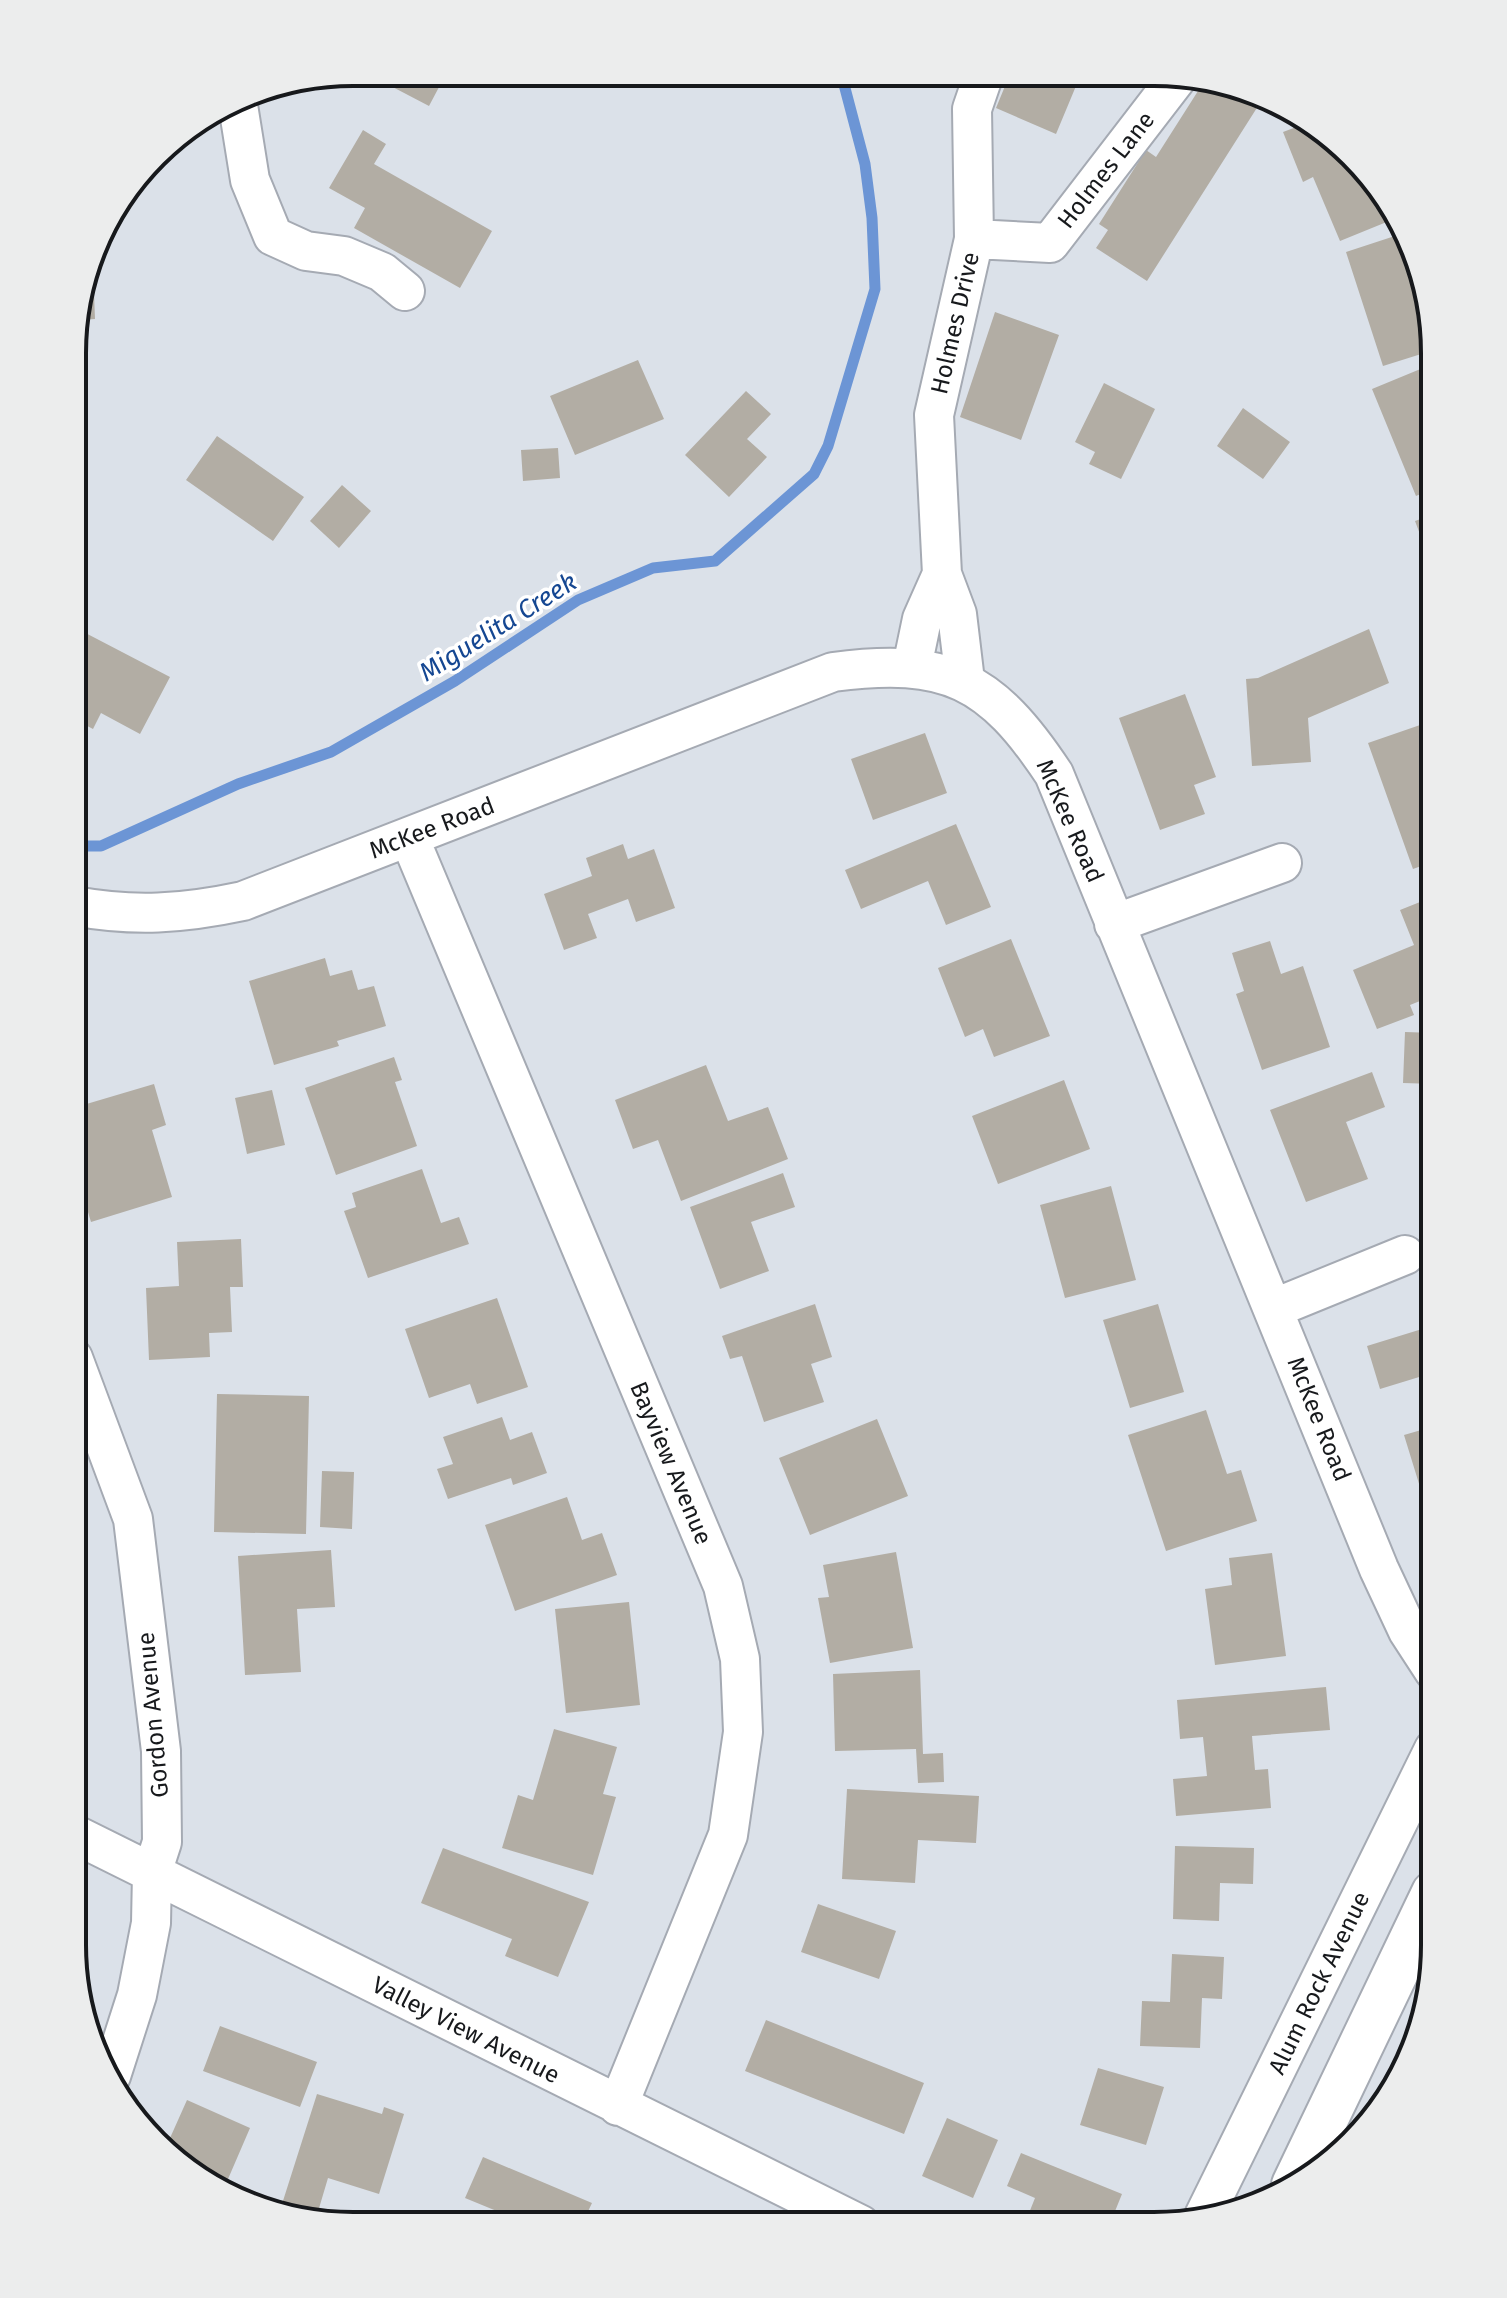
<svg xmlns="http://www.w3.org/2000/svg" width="1507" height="2298" font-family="'Fira Sans',sans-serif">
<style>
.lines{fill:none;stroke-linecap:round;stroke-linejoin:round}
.stream{stroke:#6c95d5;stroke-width:11}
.building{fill:#b2ada4}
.minor-casing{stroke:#a5aab3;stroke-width:42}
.major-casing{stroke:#a5aab3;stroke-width:48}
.minor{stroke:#fff;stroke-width:38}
.major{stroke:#fff;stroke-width:44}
.labels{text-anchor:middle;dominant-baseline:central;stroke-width:7;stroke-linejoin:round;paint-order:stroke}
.street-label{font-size:24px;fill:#17191c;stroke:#fff}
.water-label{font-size:26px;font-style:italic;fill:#154792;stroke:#fff}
.rim{fill:none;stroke:#17191c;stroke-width:4}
</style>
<rect width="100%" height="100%" fill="#dbe1e9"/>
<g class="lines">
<path class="stream" d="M 74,846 L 101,846 L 238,784 L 331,752 L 455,681 L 578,600 L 653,568 L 715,561 L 814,474 L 828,446 L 875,289 L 872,218 L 865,164 L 841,73"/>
</g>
<path class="building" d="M 391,72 L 447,72 L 429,106 L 385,83 Z
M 1010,74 L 1081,74 L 1056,134 L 996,108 Z
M 1205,80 L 1260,103 L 1147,281 L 1096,248 L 1108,230 L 1099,224 L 1146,150 L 1156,157 Z
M 1307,123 L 1325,130 L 1394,219 L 1340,241 L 1313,177 L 1303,182 L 1283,132 Z
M 363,130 L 386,144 L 374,164 L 492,231 L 460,288 L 354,228 L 365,208 L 329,188 Z
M 1404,233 L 1413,245 L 1434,350 L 1383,366 L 1346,252 Z
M 93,267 L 95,319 L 80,320 L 84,393 L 74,394 L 74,317 L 89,268 Z
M 995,312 L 1059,335 L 1021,440 L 960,417 Z
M 638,360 L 664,419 L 575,455 L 550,396 Z
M 1435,363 L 1435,488 L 1416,496 L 1372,389 Z
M 1104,383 L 1155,409 L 1121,479 L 1089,464 L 1095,452 L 1075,442 Z
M 746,391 L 771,414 L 747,439 L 767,457 L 729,497 L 685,455 Z
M 1243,408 L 1290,442 L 1263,479 L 1217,446 Z
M 217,436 L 304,497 L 273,541 L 186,480 Z
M 558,448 L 560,478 L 523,481 L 521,450 Z
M 342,485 L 371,511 L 339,548 L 310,521 Z
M 1435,514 L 1435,574 L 1415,521 Z
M 74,627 L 170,677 L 140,734 L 101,713 L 93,729 L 74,719 Z
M 1369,629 L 1389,683 L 1308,718 L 1311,762 L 1252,766 L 1246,679 L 1258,678 Z
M 1185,694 L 1216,777 L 1194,785 L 1205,814 L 1160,830 L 1119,718 Z
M 1423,724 L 1435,758 L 1435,861 L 1413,869 L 1368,743 Z
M 925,733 L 947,793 L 873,820 L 851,759 Z
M 956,824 L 991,907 L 946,925 L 928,881 L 861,909 L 845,870 Z
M 623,844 L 628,859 L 654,849 L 675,908 L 636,922 L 628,899 L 588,914 L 597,938 L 564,950 L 544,894 L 592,876 L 586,858 Z
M 1435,896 L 1435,995 L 1410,1005 L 1414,1015 L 1377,1029 L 1353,970 L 1414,945 L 1400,910 Z
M 1011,939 L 1050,1036 L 994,1057 L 983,1029 L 965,1037 L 938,968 Z
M 1270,941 L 1281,974 L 1303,966 L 1330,1047 L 1262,1070 L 1236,994 L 1244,991 L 1232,953 Z
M 325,958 L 330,976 L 352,970 L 358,990 L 374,986 L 386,1026 L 337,1041 L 339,1046 L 274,1065 L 249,981 Z
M 1405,1032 L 1435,1033 L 1435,1084 L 1403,1083 Z
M 394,1057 L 402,1080 L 395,1082 L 417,1146 L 336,1175 L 305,1088 Z
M 706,1065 L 728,1121 L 768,1107 L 788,1159 L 681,1201 L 658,1140 L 633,1149 L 615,1100 Z
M 1372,1072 L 1385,1107 L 1346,1122 L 1368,1179 L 1306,1202 L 1270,1110 Z
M 1064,1080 L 1090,1149 L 998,1184 L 972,1116 Z
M 154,1084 L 166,1125 L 152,1130 L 172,1197 L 91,1222 L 73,1162 L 73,1108 Z
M 272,1090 L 285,1145 L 247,1154 L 235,1098 Z
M 422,1169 L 441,1223 L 459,1217 L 469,1244 L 368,1278 L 344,1211 L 356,1207 L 352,1193 Z
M 783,1173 L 795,1207 L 751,1222 L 769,1271 L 720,1289 L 690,1207 Z
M 1111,1186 L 1136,1280 L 1065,1298 L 1040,1205 Z
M 241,1239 L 243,1287 L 230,1287 L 232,1332 L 209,1333 L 210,1357 L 149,1360 L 146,1288 L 179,1286 L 177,1242 Z
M 497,1298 L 528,1387 L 477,1404 L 470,1384 L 429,1398 L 405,1329 Z
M 815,1304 L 832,1357 L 811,1364 L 824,1402 L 764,1422 L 742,1356 L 730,1359 L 722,1336 Z
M 1158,1304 L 1184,1392 L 1130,1408 L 1103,1320 Z
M 1435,1325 L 1435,1389 L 1429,1374 L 1380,1389 L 1367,1346 Z
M 217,1394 L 309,1396 L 306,1534 L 214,1532 Z
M 1206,1410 L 1227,1474 L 1241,1470 L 1257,1521 L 1166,1551 L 1128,1435 Z
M 502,1417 L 510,1440 L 532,1432 L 547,1473 L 513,1485 L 511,1478 L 448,1499 L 437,1469 L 453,1464 L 443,1437 Z
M 877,1419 L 908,1496 L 810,1535 L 779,1458 Z
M 1435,1426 L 1435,1482 L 1420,1487 L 1404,1435 Z
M 322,1471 L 354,1472 L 352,1529 L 320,1527 Z
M 567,1497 L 582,1540 L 602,1533 L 617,1575 L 515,1611 L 485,1525 Z
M 331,1550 L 335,1607 L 297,1609 L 301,1672 L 245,1675 L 238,1556 Z
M 896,1552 L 913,1648 L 830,1663 L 818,1598 L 829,1597 L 823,1565 Z
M 1272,1553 L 1286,1656 L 1215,1665 L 1205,1589 L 1232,1585 L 1229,1558 Z
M 629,1602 L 640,1705 L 566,1713 L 555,1609 Z
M 920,1670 L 923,1754 L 943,1753 L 944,1782 L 918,1783 L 916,1749 L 835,1751 L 833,1674 Z
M 1326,1687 L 1330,1730 L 1252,1736 L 1255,1770 L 1268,1769 L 1271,1808 L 1176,1816 L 1173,1779 L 1207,1776 L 1203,1737 L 1180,1739 L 1177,1700 Z
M 554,1729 L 617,1747 L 603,1794 L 616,1797 L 593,1875 L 502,1848 L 518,1795 L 533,1800 Z
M 847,1789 L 979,1796 L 976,1843 L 918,1840 L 915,1883 L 842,1879 Z
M 1175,1846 L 1254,1848 L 1253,1884 L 1220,1883 L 1219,1921 L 1173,1919 Z
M 443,1848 L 589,1902 L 558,1977 L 505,1956 L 512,1939 L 421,1903 Z
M 818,1904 L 896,1931 L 879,1979 L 801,1952 Z
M 1172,1954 L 1224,1957 L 1222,1999 L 1202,1998 L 1200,2048 L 1140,2046 L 1142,2001 L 1170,2002 Z
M 766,2020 L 924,2083 L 904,2134 L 745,2071 Z
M 220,2026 L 317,2062 L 300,2107 L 203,2071 Z
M 1098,2068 L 1164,2087 L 1146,2145 L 1080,2125 Z
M 317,2094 L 382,2114 L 384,2107 L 404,2114 L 379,2194 L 328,2178 L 317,2215 L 282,2204 Z
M 187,2100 L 250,2128 L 225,2186 L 182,2168 L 166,2147 Z
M 947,2118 L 998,2140 L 973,2198 L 922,2176 Z
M 1021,2153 L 1122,2194 L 1109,2226 L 1046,2226 L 1027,2218 L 1035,2198 L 1007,2186 Z
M 483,2157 L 592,2203 L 582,2224 L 528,2224 L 465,2198 Z"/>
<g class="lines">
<g class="minor-casing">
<path id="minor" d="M 237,99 L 250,180 L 273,236 L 306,251 L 344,256 L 382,272 L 405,291
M 974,239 L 1050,243 L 1180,74
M 912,667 L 922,619 L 942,574
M 965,681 L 957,614 L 942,574 L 934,415 L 974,239 L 972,109 L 984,74
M 409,837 L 723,1586 L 740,1659 L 743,1732 L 728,1835 L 618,2106
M 74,906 C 134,917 182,914 243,901 L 833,672 C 947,657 991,679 1054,774 L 1379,1569 L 1408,1631 L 1434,1671
M 1114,924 L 1282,863
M 1275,1308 L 1405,1255
M 73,1358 L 133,1519 L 161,1751 L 162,1842 L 152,1873 L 151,1923 L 137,1995 L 111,2076
M 72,1833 L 861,2225
M 1204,2216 L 1434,1749"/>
</g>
<g class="major-casing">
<path id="major" d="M 1294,2185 L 1434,1893"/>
</g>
<use href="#minor" class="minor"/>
<use href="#major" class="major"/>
</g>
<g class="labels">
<g class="street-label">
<text transform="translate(1106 170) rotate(-52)">Holmes Lane</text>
<text transform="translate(955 323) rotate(-77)">Holmes Drive</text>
<text transform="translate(1070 821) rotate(66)">McKee Road</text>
<text transform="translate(432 828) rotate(-21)">McKee Road</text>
<text transform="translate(1319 1419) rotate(68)">McKee Road</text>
<text transform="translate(671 1463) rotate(67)">Bayview Avenue</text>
<text transform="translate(153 1715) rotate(-95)">Gordon Avenue</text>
<text transform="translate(1319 1983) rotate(-64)">Alum Rock Avenue</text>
<text transform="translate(466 2030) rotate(27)">Valley View Avenue</text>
</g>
<g class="water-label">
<text transform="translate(498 627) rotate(-32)">Miguelita Creek</text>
</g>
</g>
<path d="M0 0H1507V2298H0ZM353 86H1154A267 267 0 0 1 1421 353V1945A267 267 0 0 1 1154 2212H353A267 267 0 0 1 86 1945V353A267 267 0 0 1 353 86Z" fill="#eceded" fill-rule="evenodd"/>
<path class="rim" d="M353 86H1154A267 267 0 0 1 1421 353V1945A267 267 0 0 1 1154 2212H353A267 267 0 0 1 86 1945V353A267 267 0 0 1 353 86Z"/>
</svg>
